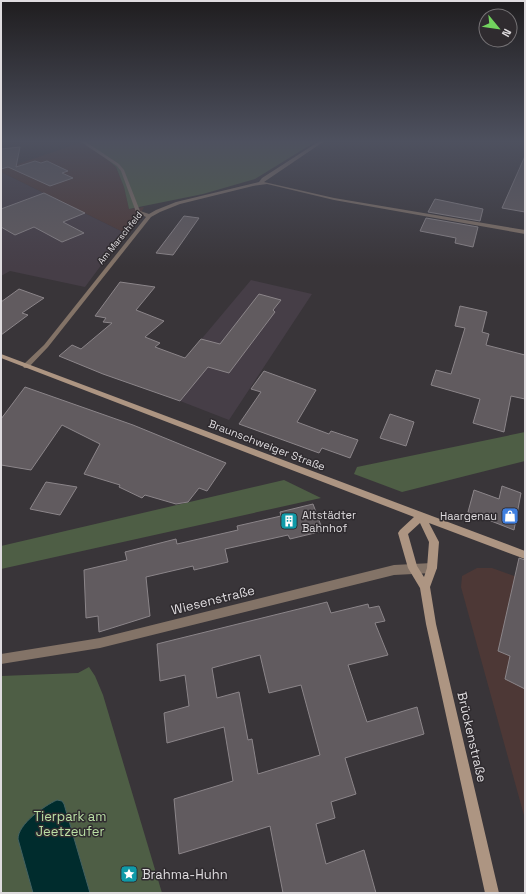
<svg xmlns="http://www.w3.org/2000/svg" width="526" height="894" font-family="'Space Grotesk',sans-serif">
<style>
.commercial{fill:#4d3836}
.built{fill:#463e47}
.green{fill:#4e5e45}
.water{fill:#002c2d;stroke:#436162}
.building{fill:#615b5f;stroke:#8b8589;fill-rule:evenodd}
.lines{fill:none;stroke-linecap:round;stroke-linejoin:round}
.street{fill:#837367;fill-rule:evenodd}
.secondary{fill:#ad9582;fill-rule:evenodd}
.labels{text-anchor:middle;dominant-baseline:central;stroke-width:3;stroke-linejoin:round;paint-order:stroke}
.far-street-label{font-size:9px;fill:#dfdcdf;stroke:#2f2b2f}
.street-label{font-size:11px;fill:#dfdcdf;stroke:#2f2b2f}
.poi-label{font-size:11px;fill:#dfdcdf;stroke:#2f2b2f;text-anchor:start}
.near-street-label{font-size:13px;fill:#dfdcdf;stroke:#2f2b2f}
.near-park-label{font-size:13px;fill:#badfa4;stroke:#2f2b2f}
.near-poi-label{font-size:13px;fill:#dfdcdf;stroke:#2f2b2f;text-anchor:start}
</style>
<rect width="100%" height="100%" fill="#393539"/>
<path class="commercial" d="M 82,142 L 90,144 L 116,167 L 124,187 L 129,209 L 144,207 L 139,217 L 125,233 L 1,172 L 1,170 Z
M 477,568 L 492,568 L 525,580 L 525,819 L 461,587 L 462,576 Z"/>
<path class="built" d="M 1,172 L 125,233 L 85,287 L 10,271 L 1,276 Z
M 251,280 L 312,294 L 229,420 L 157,392 Z"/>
<path class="green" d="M 87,142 L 315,142 L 255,179 L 203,194 L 129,209 L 124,187 L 116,167 Z
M 525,432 L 525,461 L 402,492 L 354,474 L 357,467 Z
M 284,480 L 321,498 L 1,569 L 1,546 Z
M 89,667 L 95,676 L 103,695 L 162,893 L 1,893 L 1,676 L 78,673 Z"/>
<path class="water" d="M 57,800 L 62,801 L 64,804 L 90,893 L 33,893 L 18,839 C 18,824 44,806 57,800 Z"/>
<path class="building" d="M 20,147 L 16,167 L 35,161 L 41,163 L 47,161 L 68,171 L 62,173 L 73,178 L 50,186 L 8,167 L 1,169 L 1,149 Z
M 525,156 L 525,212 L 502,208 Z
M 44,193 L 85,213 L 63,222 L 84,233 L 62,242 L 34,227 L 15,235 L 1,227 L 1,209 Z
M 435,199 L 483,209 L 480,221 L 428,212 Z
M 184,216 L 199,218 L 173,255 L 156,253 Z
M 426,218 L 478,227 L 473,247 L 455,243 L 456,238 L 420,231 Z
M 120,282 L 155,287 L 136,310 L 164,321 L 145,337 L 160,343 L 155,347 L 185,358 L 201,339 L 220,344 L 259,294 L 281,300 L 273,310 L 275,312 L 229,373 L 208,367 L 180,401 L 103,374 L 59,356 L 72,345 L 81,349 L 112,323 L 103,322 L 106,318 L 95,316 Z
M 19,289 L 44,298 L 22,313 L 28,315 L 1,335 L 1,302 Z
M 460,306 L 487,312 L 482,332 L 489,334 L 486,345 L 525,355 L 525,399 L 511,396 L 504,432 L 473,423 L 480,399 L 431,385 L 436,370 L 451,374 L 465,328 L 455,326 Z
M 264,371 L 316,390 L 297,422 L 329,434 L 331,431 L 358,440 L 350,458 L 322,448 L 319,453 L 239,424 L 261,392 L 251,389 Z
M 25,387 L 133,425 L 226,463 L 207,491 L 199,488 L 188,502 L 176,504 L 145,495 L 142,498 L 119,487 L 120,485 L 84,474 L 100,444 L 62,425 L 31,470 L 1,465 L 1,419 Z
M 390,414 L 414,422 L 406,446 L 380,438 Z
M 46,482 L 77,487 L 60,515 L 30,509 Z
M 502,486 L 521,493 L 514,530 L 468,512 L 474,490 L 499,499 Z
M 313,504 L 323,531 L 290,539 L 288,535 L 225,549 L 228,562 L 194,570 L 193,566 L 146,577 L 150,616 L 99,632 L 98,616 L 86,618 L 84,570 L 127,560 L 125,552 L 176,539 L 177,544 L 238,530 L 237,526 L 281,516 L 280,512 Z
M 519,558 L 525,560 L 525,689 L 505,679 L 510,656 L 498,651 Z
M 327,602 L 331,613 L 368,604 L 369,608 L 379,606 L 385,621 L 375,623 L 388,655 L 348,665 L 367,722 L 417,707 L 424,734 L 345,758 L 356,794 L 331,802 L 335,818 L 316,824 L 326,864 L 364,850 L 376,893 L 283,893 L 270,826 L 179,854 L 174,799 L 233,781 L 224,727 L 167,743 L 164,713 L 189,706 L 185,675 L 160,681 L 157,644 ZM 260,655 L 269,693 L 301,685 L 320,755 L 258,774 L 252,739 L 248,740 L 239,692 L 217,698 L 212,668 Z"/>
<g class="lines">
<path class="street" d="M 81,142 L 86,142 L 119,164 L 124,170 L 140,211 L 149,214 L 156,210 L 176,202 L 259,182 L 262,178 L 318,142 L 323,142 L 264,182 L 334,198 L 525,230 L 525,234 L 334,200 L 267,184 L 253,186 L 180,204 L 160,212 L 151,217 L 48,347 L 28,368 L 24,368 L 23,366 L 24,364 L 44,345 L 146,217 L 136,212 L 121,171 L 117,166 Z
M 432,563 L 435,565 L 437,568 L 435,571 L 432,573 L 394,575 L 100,648 L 1,664 L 1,654 L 100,638 L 394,565 Z"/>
<path class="secondary" d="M 1,354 L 525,551 L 525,559 L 429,523 L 439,542 L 437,568 L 430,587 L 436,624 L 499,893 L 485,893 L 426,624 L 420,588 L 408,568 L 398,533 L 400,530 L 414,517 L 1,358 ZM 420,523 L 429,542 L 427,568 L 424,577 L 417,566 L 408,534 Z"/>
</g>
<linearGradient id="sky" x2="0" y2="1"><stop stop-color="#1f1d1f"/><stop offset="0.53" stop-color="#4e515f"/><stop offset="1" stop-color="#4e515f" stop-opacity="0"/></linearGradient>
<rect width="526" height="267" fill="url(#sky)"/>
<defs>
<g id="shop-square" transform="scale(0.9)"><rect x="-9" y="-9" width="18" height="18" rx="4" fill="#3f7fe0" stroke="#2f2b2f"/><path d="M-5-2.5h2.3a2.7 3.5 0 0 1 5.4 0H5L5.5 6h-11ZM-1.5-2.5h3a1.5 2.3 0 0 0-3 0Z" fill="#fff"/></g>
<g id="building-square" transform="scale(0.9)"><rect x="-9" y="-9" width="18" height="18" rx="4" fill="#0f9aa8" stroke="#2f2b2f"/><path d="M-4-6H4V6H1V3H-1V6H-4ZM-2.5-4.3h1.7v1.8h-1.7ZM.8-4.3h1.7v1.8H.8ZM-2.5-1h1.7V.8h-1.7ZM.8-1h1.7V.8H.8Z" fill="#fff"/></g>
<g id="sight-square" transform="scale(0.9)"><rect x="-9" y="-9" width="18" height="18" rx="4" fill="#0f9aa8" stroke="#2f2b2f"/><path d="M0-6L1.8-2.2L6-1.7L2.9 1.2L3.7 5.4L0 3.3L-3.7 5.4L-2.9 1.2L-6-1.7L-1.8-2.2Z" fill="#fff"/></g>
</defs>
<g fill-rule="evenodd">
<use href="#shop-square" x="510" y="516"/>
<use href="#building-square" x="289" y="521"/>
<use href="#sight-square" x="129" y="874"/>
</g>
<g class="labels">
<g class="far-street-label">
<text transform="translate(120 238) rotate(-51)">Am Marschfeld</text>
</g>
<g class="street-label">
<text transform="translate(267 445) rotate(21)">Braunschweiger Straße</text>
</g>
<g class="poi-label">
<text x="302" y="515">Altstädter<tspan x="302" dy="13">Bahnhof</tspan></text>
<text x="497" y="516" text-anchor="end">Haargenau</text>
</g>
<g class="near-street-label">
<text transform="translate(213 600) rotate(-14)">Wiesenstraße</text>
<text transform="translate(472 737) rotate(77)">Brückenstraße</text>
</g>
<g class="near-park-label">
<text x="70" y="816">Tierpark am<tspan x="70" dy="15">Jeetzeufer</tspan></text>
</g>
<g class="near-poi-label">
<text x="142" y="874">Brahma-Huhn</text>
</g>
</g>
<rect width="526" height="894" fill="none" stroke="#dfdcdf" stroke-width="4"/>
<g transform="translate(498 28) rotate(119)"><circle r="19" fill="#2f2b2f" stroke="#757275"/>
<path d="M0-3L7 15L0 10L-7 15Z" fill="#72d25e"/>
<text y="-6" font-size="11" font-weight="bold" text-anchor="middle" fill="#dfdcdf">N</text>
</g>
</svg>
